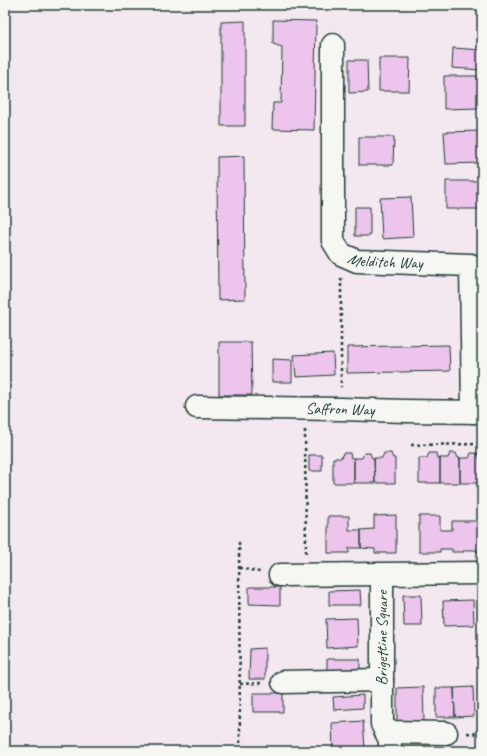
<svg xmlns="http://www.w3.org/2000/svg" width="487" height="756" font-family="Caveat,sans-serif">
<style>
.green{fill:#abe6ac;stroke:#659270}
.building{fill:#ecc4ec;stroke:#1f3d34}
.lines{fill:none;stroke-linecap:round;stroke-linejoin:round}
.minor-casing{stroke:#1f3d34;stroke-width:25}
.path{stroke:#1f3d34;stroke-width:2.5;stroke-dasharray:3 3;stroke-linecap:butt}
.minor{stroke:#f6f6f2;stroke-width:22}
.labels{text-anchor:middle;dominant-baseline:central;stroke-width:3.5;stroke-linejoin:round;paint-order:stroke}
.street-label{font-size:16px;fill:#1f3d34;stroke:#f6f6f2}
</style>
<rect width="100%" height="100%" fill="#f3e7f0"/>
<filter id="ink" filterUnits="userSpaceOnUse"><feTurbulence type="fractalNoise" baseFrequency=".025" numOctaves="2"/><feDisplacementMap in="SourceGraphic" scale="8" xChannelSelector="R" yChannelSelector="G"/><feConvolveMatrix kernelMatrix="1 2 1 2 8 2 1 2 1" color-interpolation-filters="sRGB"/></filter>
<g filter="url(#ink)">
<path class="green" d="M 405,747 L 482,748 L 482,751 L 405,751 Z"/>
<path class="building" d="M 273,20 L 316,21 L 314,130 L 272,129 L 273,103 L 281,103 L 282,47 L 273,44 Z
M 245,21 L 245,126 L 221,126 L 221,22 Z
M 453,48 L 482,50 L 482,70 L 452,68 Z
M 379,58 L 410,58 L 409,91 L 379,91 Z
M 349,60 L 367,60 L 368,92 L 349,93 Z
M 444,76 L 480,76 L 480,108 L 444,109 Z
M 482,131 L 482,163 L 446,164 L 444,132 Z
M 359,137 L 394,137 L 393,165 L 359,165 Z
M 244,156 L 245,299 L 218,300 L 217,157 Z
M 446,181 L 479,181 L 479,209 L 446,209 Z
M 411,197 L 413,237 L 382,239 L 380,198 Z
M 355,207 L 370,207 L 370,236 L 355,236 Z
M 219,342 L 251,342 L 252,395 L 219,395 Z
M 449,345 L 450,371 L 347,373 L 347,347 Z
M 333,353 L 334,375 L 296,377 L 294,355 Z
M 272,359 L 292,360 L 292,382 L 272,382 Z
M 343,453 L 350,453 L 351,458 L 354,458 L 354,483 L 333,483 L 333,458 L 341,458 Z
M 364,453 L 370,453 L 372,458 L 374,458 L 375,483 L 354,483 L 354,458 L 362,458 Z
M 384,453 L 391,453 L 393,458 L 395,458 L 395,483 L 375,483 L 374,458 L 382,458 Z
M 429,453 L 436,453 L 437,458 L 440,458 L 440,483 L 419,483 L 419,458 L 427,458 Z
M 450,453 L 456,453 L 458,458 L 460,458 L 460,483 L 440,483 L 440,458 L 448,458 Z
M 471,453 L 477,453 L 479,458 L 481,458 L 481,483 L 460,483 L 460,458 L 469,458 Z
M 309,455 L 322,455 L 322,471 L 309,471 Z
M 481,458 L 482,458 L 482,483 L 481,483 Z
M 396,515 L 396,553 L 375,553 L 375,549 L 361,548 L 361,530 L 374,529 L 374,516 Z
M 328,516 L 349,516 L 349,530 L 361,530 L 361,548 L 349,548 L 349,553 L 328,553 Z
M 419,516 L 440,516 L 440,530 L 452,530 L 452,521 L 482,521 L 482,552 L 477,552 L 477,550 L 464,550 L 464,552 L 452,552 L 452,549 L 440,549 L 440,552 L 419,552 Z
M 249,587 L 280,587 L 280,605 L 249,604 Z
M 360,590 L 361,605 L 329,605 L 329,591 Z
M 403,595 L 421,595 L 422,626 L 404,626 Z
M 473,600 L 474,625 L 444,626 L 443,601 Z
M 357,618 L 358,646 L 327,648 L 326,619 Z
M 265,648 L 265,679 L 249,679 L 250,649 Z
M 327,659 L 360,659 L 360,674 L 327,674 Z
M 423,687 L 424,721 L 397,721 L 397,688 Z
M 473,687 L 474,716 L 455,717 L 454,688 Z
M 436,688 L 454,688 L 455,717 L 436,717 Z
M 253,693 L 283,693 L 283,712 L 253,712 Z
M 363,695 L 363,708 L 334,710 L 333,697 Z
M 363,721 L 365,748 L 333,750 L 332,723 Z"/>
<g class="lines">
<g class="minor-casing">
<g id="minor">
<path id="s1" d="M 333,45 L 333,241 L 341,254 L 357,261 L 471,265 L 473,412"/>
<path id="s2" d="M 197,407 L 341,409 L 405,411 L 482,412"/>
<path d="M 280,575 L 482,573"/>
<path d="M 382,575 L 382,724 L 390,740 L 390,751"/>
<path d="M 283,682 L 382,680"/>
<path d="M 386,732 L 446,733"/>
</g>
</g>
<path class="path" d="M 341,278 L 341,387
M 305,430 L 306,553
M 411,445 L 482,444
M 239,542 L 240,751
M 239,568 L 260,572
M 240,684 L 263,683
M 467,733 L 482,734"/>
<use href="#minor" class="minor"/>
</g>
</g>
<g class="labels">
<g class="street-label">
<text stroke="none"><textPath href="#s1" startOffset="257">Melditch Way</textPath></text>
<text stroke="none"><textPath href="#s2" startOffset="143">Saffron Way</textPath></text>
<text transform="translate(382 638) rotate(-90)">Brigettine Square</text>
</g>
</g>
<rect width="487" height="756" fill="none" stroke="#f6f6f2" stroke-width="20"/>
<rect x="10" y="10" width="467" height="736" fill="none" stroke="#1f3d34" stroke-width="1.5" filter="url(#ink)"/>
</svg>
